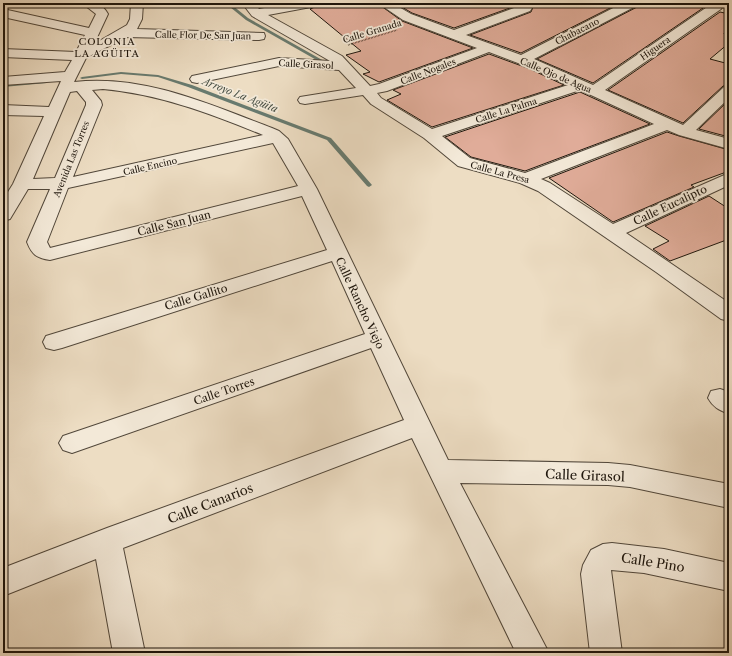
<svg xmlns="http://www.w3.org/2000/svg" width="732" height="656" font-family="'Libre Caslon Text',serif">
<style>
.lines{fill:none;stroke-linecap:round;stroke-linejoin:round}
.stream{fill:#687a6e;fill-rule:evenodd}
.building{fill:#e0ac99;stroke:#1d150c}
.minor-casing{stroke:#51473a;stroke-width:2}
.path{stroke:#1d150c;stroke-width:1.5;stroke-dasharray:0.5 1;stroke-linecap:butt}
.minor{fill:#f3e9d8;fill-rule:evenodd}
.labels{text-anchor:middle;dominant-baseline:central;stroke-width:3.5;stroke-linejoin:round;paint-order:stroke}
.far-street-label{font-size:9px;fill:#1d150c;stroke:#f3e9d8}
.far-neighbourhood-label{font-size:10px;letter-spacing:1px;fill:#1d150c;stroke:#f3e9d8}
.far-water-label{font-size:10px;font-style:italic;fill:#495045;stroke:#f3e9d8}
.street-label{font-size:11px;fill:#1d150c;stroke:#f3e9d8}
.near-street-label{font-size:13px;fill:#1d150c;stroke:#f3e9d8}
</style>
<rect width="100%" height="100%" fill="#edddc3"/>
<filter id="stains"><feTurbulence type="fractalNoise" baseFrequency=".005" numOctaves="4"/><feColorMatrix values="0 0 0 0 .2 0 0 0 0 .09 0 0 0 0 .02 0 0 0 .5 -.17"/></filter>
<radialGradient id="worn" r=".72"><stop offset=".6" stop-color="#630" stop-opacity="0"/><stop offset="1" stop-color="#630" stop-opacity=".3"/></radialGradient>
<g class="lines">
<path class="stream" d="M 220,3 L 226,3 L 232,5 L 248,18 L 324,61 L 320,62 L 246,20 L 230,7 Z
M 121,72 L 158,75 L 192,85 L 331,138 L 372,185 L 369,187 L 367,186 L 327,140 L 188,87 L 158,77 L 121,74 L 82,79 L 80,78 L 82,77 Z
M 45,81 L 47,82 L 47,83 L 3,87 L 3,85 Z"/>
</g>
<path class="building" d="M 318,3 L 377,3 L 402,21 L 473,48 L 379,82 L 363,74 L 370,72 L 346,55 L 361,51 L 310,9 L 315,7 Z
M 395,3 L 620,3 L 521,53 L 470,35 L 531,12 L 533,7 L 530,4 L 521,4 L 454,28 L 412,13 Z
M 639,3 L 682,3 L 703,8 L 593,83 L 537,59 L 637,7 Z
M 720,12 L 729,14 L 729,19 L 724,34 L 729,35 L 729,43 L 710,59 L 729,64 L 729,85 L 723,86 L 683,123 L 608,90 Z
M 489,54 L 530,69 L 564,85 L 432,127 L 387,100 L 401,94 L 393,90 Z
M 580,92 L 650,124 L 525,171 L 471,157 L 445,137 Z
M 729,100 L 729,137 L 699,129 Z
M 667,132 L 679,136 L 729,150 L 729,171 L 691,185 L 694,187 L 613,222 L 549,178 Z
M 709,196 L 729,209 L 729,239 L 670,261 L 653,249 L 669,241 L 645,226 Z"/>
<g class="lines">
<g class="minor-casing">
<path id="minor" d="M 82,3 C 95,3 101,2 108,14 L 94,44 L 127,25 L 130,19 L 131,3 L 143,3 L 142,19 L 137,29 L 264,33 L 265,36 L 264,39 L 259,40 L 126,37 L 86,58 L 74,82 C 143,74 209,104 272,128 L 279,131 L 288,139 L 317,189 L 448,460 L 608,463 L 630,465 L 729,484 L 729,508 L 630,487 L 608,485 L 460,483 L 549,653 L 516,653 L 412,438 L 123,548 L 145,653 L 113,653 L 96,559 L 3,596 L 3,568 L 107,528 L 404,420 L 371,348 L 72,453 L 63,450 L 59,443 L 63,436 L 365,334 L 332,261 L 62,348 L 54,350 L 46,348 L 43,342 L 46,336 L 327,250 L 302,196 L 50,260 C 37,258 32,255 27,242 L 50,189 L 28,189 L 10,219 L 3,221 L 3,200 L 13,184 L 44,116 L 3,115 L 3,105 L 49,107 L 61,81 L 3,85 L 3,77 L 65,72 L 72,60 L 3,57 L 3,49 L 76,52 L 85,35 L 3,17 L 3,9 L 89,28 L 96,14 ZM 103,89 C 159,94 212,114 263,135 L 73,177 L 102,105 L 101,101 L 92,90 ZM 77,91 L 86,102 L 86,105 L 55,178 L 33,179 L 70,92 ZM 273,143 L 298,186 L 50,248 L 47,242 L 68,188 Z
M 242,3 L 254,3 L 259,9 L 291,3 L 317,3 L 315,6 L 311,7 L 268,15 L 342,56 L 370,86 L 379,84 L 477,48 L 403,20 L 378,3 L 392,3 L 411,14 L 454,30 L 522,5 L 530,5 L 532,8 L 530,11 L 466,35 L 521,55 L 623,3 L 638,3 L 636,6 L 534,59 L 593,85 L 713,3 L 721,3 L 723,6 L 721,9 L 605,90 L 683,125 L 724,87 L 729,86 L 729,98 L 696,130 L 729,139 L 729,149 L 679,135 L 667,130 L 541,179 L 550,183 L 613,224 L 729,173 L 729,185 L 626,233 L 729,303 L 729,321 L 721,319 L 656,272 L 538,191 L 520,183 L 458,166 L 424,138 L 371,104 L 363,95 L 305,104 L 300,103 L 298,100 L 300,97 L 356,88 L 339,70 L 279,66 L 197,83 L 192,82 L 190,79 L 192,76 L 279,58 L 330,61 L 252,16 ZM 489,52 L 531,68 L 568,85 L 432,129 L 381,98 L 377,93 L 387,91 ZM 580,90 L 654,124 L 525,173 L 470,158 L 442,136 Z
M 720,389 L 729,392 L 729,414 C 719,410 713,407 708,398 L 711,391 Z
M 612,543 L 664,549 L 729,563 L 729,591 L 644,573 L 611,570 L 622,653 L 590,653 L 581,574 L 583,565 L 591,550 L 603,544 Z"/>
</g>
<path class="path" d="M 348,45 L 397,30"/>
<use href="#minor" class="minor"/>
</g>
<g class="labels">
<g class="far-street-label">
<text transform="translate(372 31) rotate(-17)">Calle Granada</text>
<text transform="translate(577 31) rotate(-27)">Chabacano</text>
<text transform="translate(203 35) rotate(1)">Calle Flor De San Juan</text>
<text transform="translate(655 48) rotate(-35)">Higuera</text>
<text transform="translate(306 64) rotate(3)">Calle Girasol</text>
<text transform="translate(428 71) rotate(-21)">Calle Nogales</text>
<text transform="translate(556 75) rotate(23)">Calle Ojo de Agua</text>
<text transform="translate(506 110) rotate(-18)">Calle La Palma</text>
<text transform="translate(71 159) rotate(-68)">Avenida Las Torres</text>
<text transform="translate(150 166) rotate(-13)">Calle Encino</text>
<text transform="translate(500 172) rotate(15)">Calle La Presa</text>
</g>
<g class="far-neighbourhood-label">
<text x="107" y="41">COLONIA<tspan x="107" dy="12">LA AGÜITA</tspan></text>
</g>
<g class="far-water-label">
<text transform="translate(240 95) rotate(21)">Arroyo La Agüita</text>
</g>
<g class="street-label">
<text transform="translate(670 205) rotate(-25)">Calle Eucalipto</text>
<text transform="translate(174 223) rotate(-14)">Calle San Juan</text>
<text transform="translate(196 297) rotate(-17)">Calle Gallito</text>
<text transform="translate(360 303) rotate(65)">Calle Rancho Viejo</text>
<text transform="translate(224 391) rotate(-19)">Calle Torres</text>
</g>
<g class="near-street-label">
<text transform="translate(585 475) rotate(2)">Calle Girasol</text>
<text transform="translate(210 503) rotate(-21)">Calle Canarios</text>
<text transform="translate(653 562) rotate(9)">Calle Pino</text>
</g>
</g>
<rect width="732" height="656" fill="none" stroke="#edddc3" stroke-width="16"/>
<rect x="4" y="4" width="724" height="648" fill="none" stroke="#1d150c" stroke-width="2"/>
<rect x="8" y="8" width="716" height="640" fill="none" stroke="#1d150c"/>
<rect width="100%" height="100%" filter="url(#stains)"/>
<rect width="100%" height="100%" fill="url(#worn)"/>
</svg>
